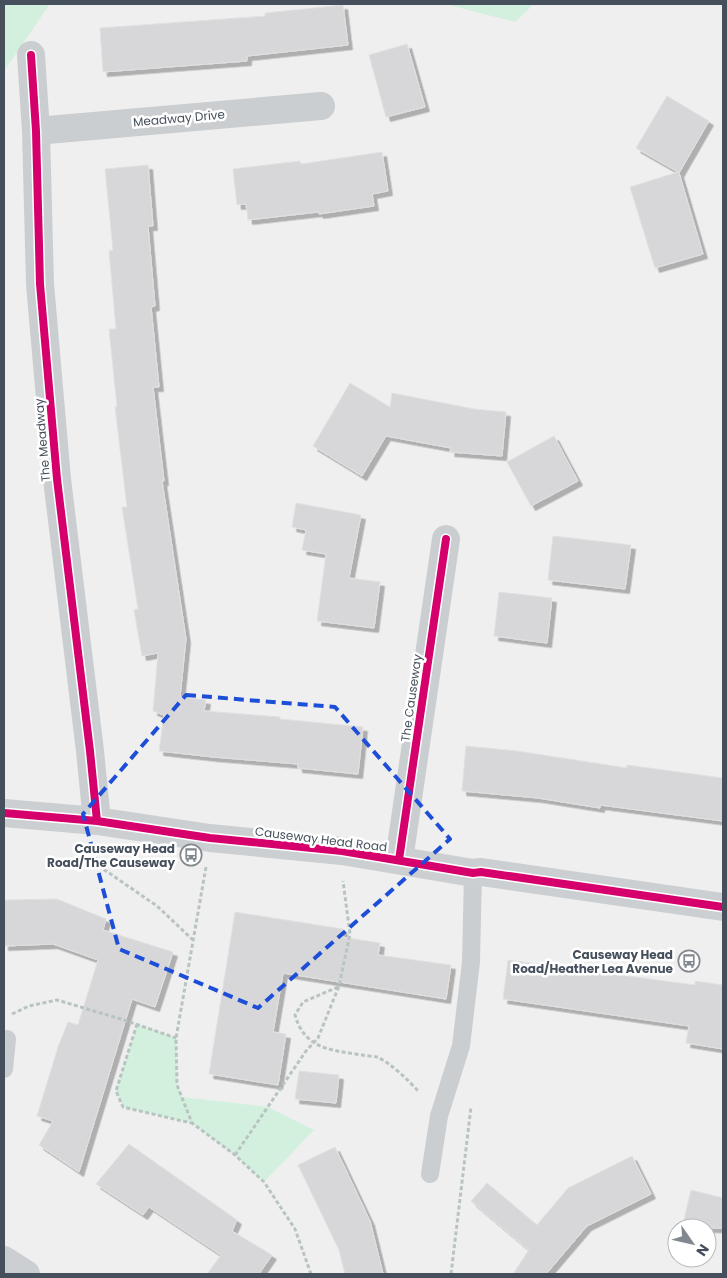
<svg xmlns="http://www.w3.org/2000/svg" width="727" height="1278" font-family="Poppins,sans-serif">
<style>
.green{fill:#d3f0df}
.building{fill:#d7d7d9;stroke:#e1e1e2;filter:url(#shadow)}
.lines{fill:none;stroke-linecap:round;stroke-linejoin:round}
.path{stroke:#b8c4c1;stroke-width:3;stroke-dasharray:4 2.5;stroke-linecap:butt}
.lane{stroke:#cbced0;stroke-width:18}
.street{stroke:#cbced0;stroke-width:28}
.secondary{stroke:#cccfd2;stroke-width:28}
.cycleway-casing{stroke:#fff;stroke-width:11}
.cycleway{stroke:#d6006c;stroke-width:8}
.marked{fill:none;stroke:#1d4ed8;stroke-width:4;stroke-dasharray:10 6;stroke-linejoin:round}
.labels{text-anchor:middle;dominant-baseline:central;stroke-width:5;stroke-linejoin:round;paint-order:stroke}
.street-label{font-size:12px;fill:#46505c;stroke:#fff}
.poi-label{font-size:12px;font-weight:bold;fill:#46505c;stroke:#fff;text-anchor:end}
</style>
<defs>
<filter id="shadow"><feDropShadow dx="4.5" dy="4.5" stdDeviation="0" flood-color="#0004"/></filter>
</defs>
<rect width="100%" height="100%" fill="#f0efef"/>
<path class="green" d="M 4,4 L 50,4 L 4,71 Z
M 445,4 L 534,4 L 515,22 Z
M 137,1024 L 176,1038 L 177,1085 L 182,1097 L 268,1107 L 314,1130 L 264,1182 L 235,1155 L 192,1123 L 123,1107 L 116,1091 Z"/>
<path class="building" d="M 343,5 L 348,45 L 247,56 L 247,61 L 103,72 L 100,28 L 265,16 L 265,13 Z
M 407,44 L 425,107 L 386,117 L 369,55 Z
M 667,96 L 709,121 L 679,173 L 703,254 L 655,268 L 630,187 L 678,172 L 636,148 Z
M 382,152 L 388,191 L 372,194 L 374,206 L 319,214 L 318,212 L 248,220 L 246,204 L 237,205 L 233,169 L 300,161 L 301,164 Z
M 148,165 L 153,226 L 148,226 L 155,306 L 151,307 L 159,387 L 153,387 L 164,481 L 162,481 L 186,639 L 180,697 L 206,700 L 204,711 L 280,717 L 280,719 L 363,727 L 358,774 L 298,768 L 298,764 L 213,757 L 159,751 L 164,715 L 153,711 L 158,653 L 142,656 L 134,610 L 138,609 L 122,507 L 127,507 L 115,407 L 117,407 L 109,329 L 116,329 L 109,251 L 113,250 L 105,169 Z
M 350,383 L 390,407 L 392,393 L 474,409 L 506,412 L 502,456 L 450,452 L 451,448 L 386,436 L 362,476 L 313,446 Z
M 554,436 L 578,481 L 531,506 L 507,462 Z
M 296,503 L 361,515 L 349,578 L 380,582 L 374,628 L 317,621 L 326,554 L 302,550 L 306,530 L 292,527 Z
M 553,536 L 631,545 L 625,589 L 548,580 Z
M 499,592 L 552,598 L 547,643 L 494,636 Z
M 466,746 L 517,751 L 627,768 L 627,765 L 723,778 L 723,821 L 600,805 L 600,808 L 538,798 L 462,791 Z
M 57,899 L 106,919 L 103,930 L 173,952 L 155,1007 L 132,999 L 79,1172 L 39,1145 L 53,1121 L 37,1116 L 58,1047 L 68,1022 L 78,1025 L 98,960 L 53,944 L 4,946 L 4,900 Z
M 235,912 L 343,929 L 342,937 L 380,943 L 378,955 L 451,965 L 446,999 L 283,973 L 273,1032 L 286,1034 L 278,1085 L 209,1074 Z
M 508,960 L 695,985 L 695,981 L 723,985 L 723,1049 L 686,1043 L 689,1026 L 503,999 Z
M 299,1071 L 339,1075 L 336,1103 L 295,1099 Z
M 129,1144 L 237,1220 L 232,1231 L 272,1255 L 259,1274 L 207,1274 L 221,1255 L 149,1207 L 143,1215 L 96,1184 Z
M 335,1147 L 370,1221 L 383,1274 L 345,1274 L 339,1250 L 298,1165 Z
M 632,1156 L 651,1194 L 587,1226 L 546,1274 L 513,1274 L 529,1250 L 471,1201 L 487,1183 L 537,1225 L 568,1188 Z
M 691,1190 L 723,1198 L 723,1228 L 682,1228 Z"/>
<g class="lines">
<path class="path" d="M 77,851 L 157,906 L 193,940
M 206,867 L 176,1038 L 177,1085 L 192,1123 L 235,1155 L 264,1182 L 295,1229 L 311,1274
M 338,987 L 303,1002 L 295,1015 C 305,1050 332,1050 362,1055 C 367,1056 373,1056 377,1057 C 391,1063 409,1081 419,1092
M 12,1014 L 29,1006 L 57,1000 L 121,1019 L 176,1038
M 137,1024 L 116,1091 L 123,1107 L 191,1123
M 235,1155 L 306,1051 L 318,1038 L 339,986 L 350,934 L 343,881
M 451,1274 L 471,1107"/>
<path class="lane" d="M 4,1069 L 7,1039
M 430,1174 L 439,1116 L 461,1046 L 471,962 L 473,873"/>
<path class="street" d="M 31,55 L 36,131 L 40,284 L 57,479 L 90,751 L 97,821
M 36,131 L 321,106
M 399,860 L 446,539"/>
<path class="secondary" d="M 4,813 L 97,821 L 210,838 L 342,851 L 473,873 L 481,872 L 723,907
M 4,1260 L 26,1274"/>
<g class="cycleway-casing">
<path id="cycleway" d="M 31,55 L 36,131 L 40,284 L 57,479 L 90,751 L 97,821
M 4,813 L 97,821 L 210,838 L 342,851 L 473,873 L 481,872 L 723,907
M 399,860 L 446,539"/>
</g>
<use href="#cycleway" class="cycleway"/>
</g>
<path class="marked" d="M 186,695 L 335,707 L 450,839 L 258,1008 L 119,949 L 83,814 Z"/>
<defs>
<g id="bus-ring" transform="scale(1.125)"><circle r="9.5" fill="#fff" stroke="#82888f" stroke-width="1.5"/><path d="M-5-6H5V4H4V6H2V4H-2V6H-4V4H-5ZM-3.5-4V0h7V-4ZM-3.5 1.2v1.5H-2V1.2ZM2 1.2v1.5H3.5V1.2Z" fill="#82888f"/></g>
</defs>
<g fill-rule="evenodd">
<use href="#bus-ring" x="191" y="855"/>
<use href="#bus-ring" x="689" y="961"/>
</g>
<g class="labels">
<g class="street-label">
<text transform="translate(179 118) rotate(-5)">Meadway Drive</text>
<text transform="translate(42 440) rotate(-95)">The Meadway</text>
<text transform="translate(411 698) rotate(-82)">The Causeway</text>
<text transform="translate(321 839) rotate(7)">Causeway Head Road</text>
</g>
<g class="poi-label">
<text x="175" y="848">Causeway Head<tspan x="175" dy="14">Road/The Causeway</tspan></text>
<text x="673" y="954">Causeway Head<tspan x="673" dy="14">Road/Heather Lea Avenue</tspan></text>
</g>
</g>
<rect width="727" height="1278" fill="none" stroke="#46505c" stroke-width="10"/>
<g transform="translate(692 1243) rotate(124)"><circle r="24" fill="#ffffff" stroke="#b5b9be"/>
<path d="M0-4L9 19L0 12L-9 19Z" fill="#82888f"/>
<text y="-8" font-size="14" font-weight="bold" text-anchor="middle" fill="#46505c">N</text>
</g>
</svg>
